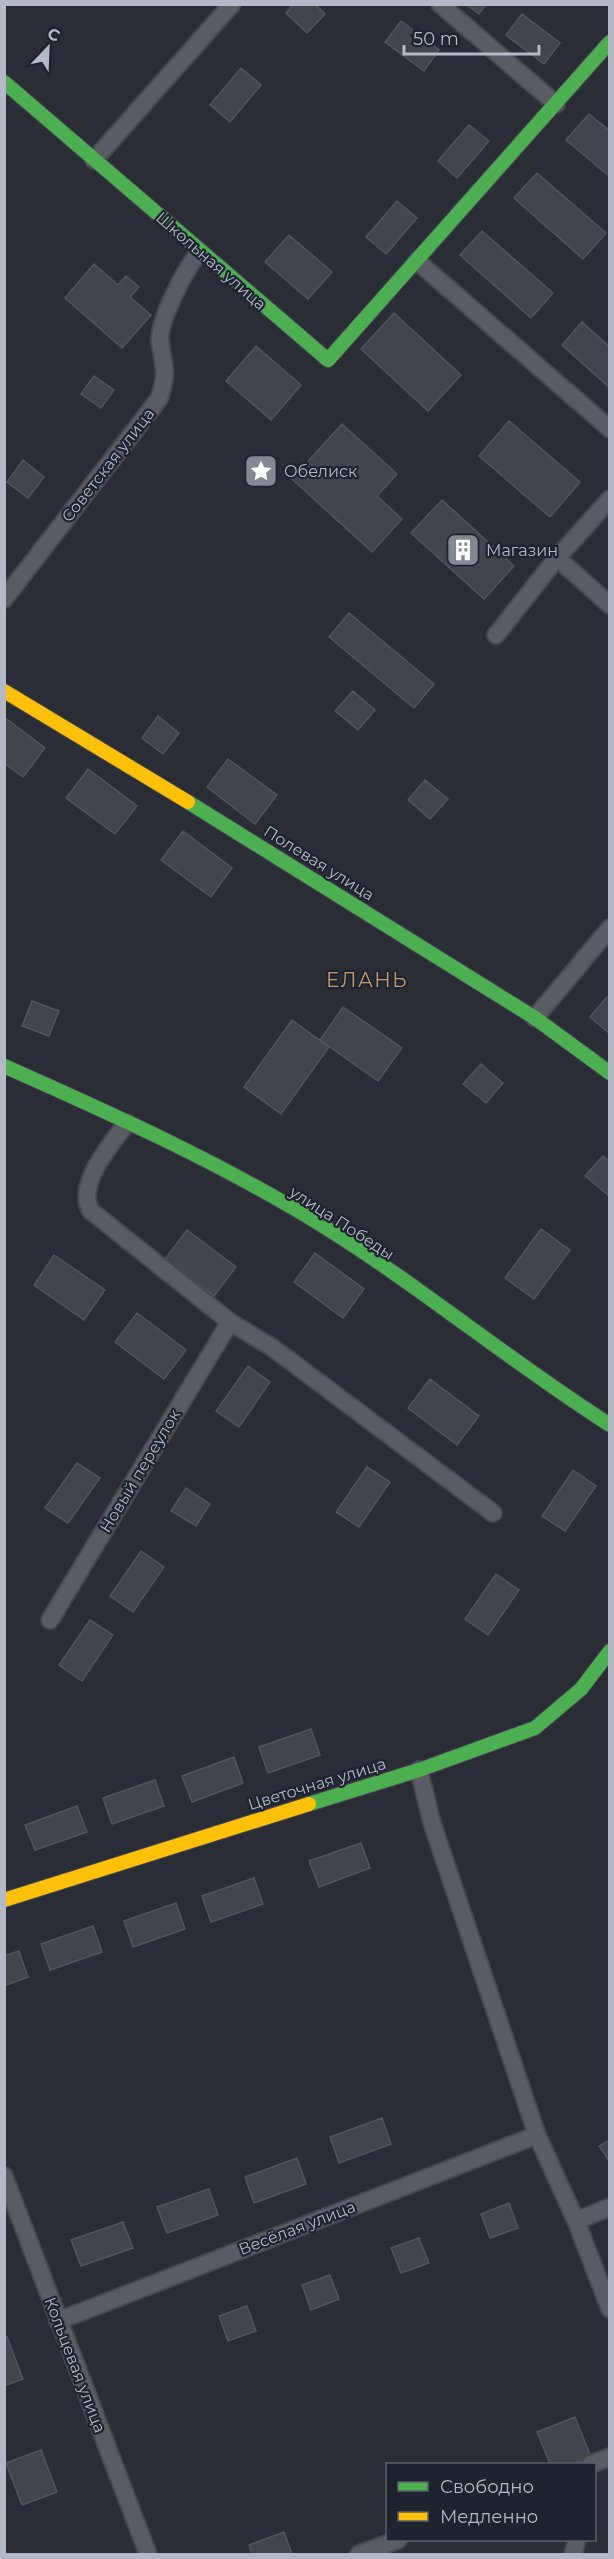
<svg xmlns="http://www.w3.org/2000/svg" width="614" height="2559" font-family="Montserrat,sans-serif">
<style>
.building{fill:#42454b;stroke:#51555d;stroke-width:1.5}
.lines{fill:none;stroke-linecap:round;stroke-linejoin:round}
.street-casing{stroke:#46484e;stroke-width:20}
.fast-casing{stroke:#474a52;stroke-width:16}
.slow-casing{stroke:#474a52;stroke-width:16}
.street{stroke:#595c63;stroke-width:16}
.fast{stroke:#4caf50;stroke-width:14}
.slow{stroke:#ffc107;stroke-width:14}
.labels{text-anchor:middle;dominant-baseline:central;stroke-width:4.5;stroke-linejoin:round;paint-order:stroke}
.street-label{font-size:16px;fill:#b3b9c5;stroke:#1d242f}
.poi-label{font-size:16px;fill:#b3b9c5;stroke:#1d242f;text-anchor:start}
.quarter-label{font-size:20px;letter-spacing:1.5px;fill:#ca986a;stroke:#1d242f}
</style>
<rect width="100%" height="100%" fill="#2a2d35"/>
<path class="building" d="M 294,4 L 315,4 L 325,14 L 307,33 L 286,13 Z
M 466,4 L 486,4 L 479,14 Z
M 522,14 L 560,43 L 544,64 L 506,35 Z
M 401,21 L 439,50 L 424,71 L 385,42 Z
M 241,68 L 261,85 L 230,122 L 210,105 Z
M 589,114 L 610,131 L 610,177 L 566,140 Z
M 469,125 L 489,141 L 457,178 L 438,161 Z
M 537,173 L 606,233 L 583,259 L 514,198 Z
M 397,201 L 417,218 L 386,254 L 366,237 Z
M 482,231 L 553,293 L 531,318 L 460,255 Z
M 289,235 L 332,272 L 308,299 L 265,262 Z
M 94,264 L 118,285 L 126,276 L 139,287 L 130,297 L 151,315 L 122,348 L 65,298 Z
M 394,313 L 461,375 L 428,411 L 361,349 Z
M 582,322 L 610,347 L 610,388 L 562,345 Z
M 256,346 L 301,385 L 271,420 L 226,381 Z
M 94,376 L 114,390 L 101,408 L 81,394 Z
M 509,421 L 580,482 L 550,517 L 479,456 Z
M 342,424 L 397,474 L 377,496 L 402,519 L 372,552 L 292,479 Z
M 23,460 L 44,477 L 28,498 L 7,482 Z
M 442,500 L 514,566 L 484,599 L 411,533 Z
M 349,613 L 434,684 L 414,708 L 329,637 Z
M 353,691 L 375,710 L 358,730 L 335,711 Z
M 158,716 L 179,733 L 163,754 L 142,738 Z
M 4,717 L 45,748 L 23,777 L 4,763 Z
M 228,759 L 277,795 L 255,824 L 207,787 Z
M 88,769 L 137,806 L 115,834 L 66,798 Z
M 425,780 L 448,799 L 430,819 L 408,800 Z
M 183,831 L 232,868 L 211,897 L 161,860 Z
M 607,997 L 610,999 L 610,1034 L 590,1017 Z
M 32,1001 L 59,1011 L 49,1036 L 22,1026 Z
M 343,1007 L 402,1048 L 378,1081 L 320,1040 Z
M 292,1020 L 329,1047 L 281,1114 L 244,1087 Z
M 481,1064 L 503,1083 L 486,1103 L 463,1084 Z
M 603,1156 L 610,1162 L 608,1195 L 585,1176 Z
M 541,1229 L 570,1250 L 534,1299 L 505,1278 Z
M 187,1230 L 236,1267 L 214,1296 L 165,1259 Z
M 315,1253 L 364,1289 L 343,1318 L 294,1282 Z
M 54,1255 L 105,1290 L 84,1320 L 34,1285 Z
M 137,1313 L 186,1350 L 164,1379 L 115,1342 Z
M 248,1366 L 270,1382 L 239,1427 L 216,1411 Z
M 430,1379 L 479,1416 L 457,1445 L 408,1408 Z
M 77,1463 L 100,1478 L 68,1523 L 45,1508 Z
M 367,1467 L 390,1482 L 359,1527 L 336,1512 Z
M 573,1470 L 596,1486 L 565,1531 L 542,1516 Z
M 186,1488 L 210,1504 L 196,1526 L 171,1511 Z
M 141,1551 L 164,1567 L 133,1612 L 110,1596 Z
M 496,1574 L 519,1590 L 488,1635 L 465,1619 Z
M 90,1620 L 113,1635 L 82,1681 L 59,1665 Z
M 311,1729 L 320,1755 L 268,1773 L 259,1747 Z
M 234,1757 L 243,1783 L 192,1802 L 182,1776 Z
M 155,1780 L 164,1806 L 112,1824 L 103,1798 Z
M 77,1806 L 87,1832 L 35,1850 L 25,1825 Z
M 361,1843 L 370,1868 L 319,1887 L 309,1861 Z
M 254,1878 L 263,1904 L 211,1922 L 202,1896 Z
M 176,1903 L 185,1929 L 133,1947 L 124,1921 Z
M 93,1926 L 102,1952 L 50,1970 L 41,1944 Z
M 19,1951 L 28,1977 L 4,1986 L 4,1956 Z
M 382,2118 L 391,2144 L 339,2163 L 330,2137 Z
M 610,2140 L 610,2162 L 599,2146 Z
M 297,2158 L 306,2184 L 254,2203 L 245,2177 Z
M 209,2189 L 218,2215 L 167,2233 L 157,2207 Z
M 509,2203 L 518,2228 L 490,2238 L 481,2214 Z
M 123,2222 L 133,2248 L 81,2266 L 71,2240 Z
M 419,2238 L 429,2263 L 401,2273 L 391,2248 Z
M 330,2275 L 339,2299 L 311,2310 L 302,2285 Z
M 247,2306 L 256,2331 L 228,2341 L 219,2316 Z
M 7,2337 L 23,2379 L 4,2386 L 4,2338 Z
M 575,2417 L 591,2457 L 573,2464 L 550,2464 L 537,2432 Z
M 41,2450 L 57,2492 L 22,2505 L 6,2463 Z
M 284,2532 L 292,2554 L 252,2554 L 249,2545 Z"/>
<g class="lines">
<g class="street-casing">
<path id="street" d="M 440,4 L 556,104
M 94,160 L 232,4
M 417,261 L 610,429
M 557,558 L 610,605
M 4,599 L 159,399 C 169,368 163,370 160,340 C 159,320 186,267 200,252
M 496,635 L 557,558 L 610,499
M 535,1018 L 610,928
M 127,1123 C 112,1143 75,1185 91,1211 L 230,1322 L 273,1348 L 493,1513
M 50,1620 L 230,1322
M 419,1770 L 432,1823 L 537,2135 L 576,2221 L 610,2309
M 4,2176 L 148,2554
M 576,2221 L 610,2207
M 58,2321 L 537,2135
M 591,2464 L 610,2457
M 359,2554 L 398,2540
M 573,2554 L 577,2540"/>
</g>
<g class="fast-casing">
<path id="fast" d="M 4,82 L 328,360 L 610,42
M 188,802 L 535,1018 L 610,1073
M 4,1066 C 112,1114 219,1162 320,1224 C 420,1286 511,1362 610,1425
M 309,1804 L 419,1770 L 535,1728 L 581,1689 L 610,1651"/>
</g>
<g class="slow-casing">
<path id="slow" d="M 4,691 L 188,802
M 4,1900 L 309,1804"/>
</g>
<use href="#street" class="street"/>
<use href="#fast" class="fast"/>
<use href="#slow" class="slow"/>
</g>
<defs>
<g id="sight-square" transform="scale(1.725)"><rect x="-9" y="-9" width="18" height="18" rx="4" fill="#838893" stroke="#1d242f"/><path d="M0-6L1.8-2.2L6-1.7L2.9 1.2L3.7 5.4L0 3.3L-3.7 5.4L-2.9 1.2L-6-1.7L-1.8-2.2Z" fill="#fff"/></g>
<g id="building-square" transform="scale(1.725)"><rect x="-9" y="-9" width="18" height="18" rx="4" fill="#838893" stroke="#1d242f"/><path d="M-4-6H4V6H1V3H-1V6H-4ZM-2.5-4.3h1.7v1.8h-1.7ZM.8-4.3h1.7v1.8H.8ZM-2.5-1h1.7V.8h-1.7ZM.8-1h1.7V.8H.8Z" fill="#fff"/></g>
</defs>
<g fill-rule="evenodd">
<use href="#sight-square" x="261" y="471"/>
<use href="#building-square" x="463" y="550"/>
</g>
<g class="labels">
<g class="street-label">
<text transform="translate(211 261) rotate(41)">Школьная улица</text>
<text transform="translate(108 465) rotate(-52)">Советская улица</text>
<text transform="translate(319 863) rotate(32)">Полевая улица</text>
<text transform="translate(342 1223) rotate(33)">улица Победы</text>
<text transform="translate(140 1471) rotate(-59)">Новый переулок</text>
<text transform="translate(317 1784) rotate(-17)">Цветочная улица</text>
<text transform="translate(297 2228) rotate(-21)">Весёлая улица</text>
<text transform="translate(75 2365) rotate(69)">Кольцевая улица</text>
</g>
<g class="poi-label">
<text x="284" y="471">Обелиск</text>
<text x="486" y="550">Магазин</text>
</g>
<g class="quarter-label">
<text x="367" y="980">ЕЛАНЬ</text>
</g>
</g>
<rect width="614" height="2559" fill="none" stroke="#b3b9c5" stroke-width="12"/>
<rect x="386" y="2463" width="210" height="78" fill="#1d242f" stroke="#59606b" stroke-width="1.5"/>
<rect x="398" y="2482" width="30" height="9" fill="#4caf50" stroke="#59606b" stroke-width="1.5"/>
<text x="440" y="2493" font-size="18" fill="#b3b9c5">Свободно</text>
<rect x="398" y="2512" width="30" height="9" fill="#ffc107" stroke="#59606b" stroke-width="1.5"/>
<text x="440" y="2523" font-size="18" fill="#b3b9c5">Медленно</text>
<g transform="translate(48 48) rotate(23)" stroke="#1d242f" stroke-width="4.5" paint-order="stroke">
<path d="M0-4.5L10 22L0 15L-10 22Z" fill="#b3b9c5"/>
<text y="-9" font-size="16" font-weight="bold" text-anchor="middle" fill="#b3b9c5">С</text>
</g>
<path d="M404 45v9h135v-9" fill="none" stroke="#b3b9c5" stroke-width="3"/>
<text x="413" y="45" font-size="18" fill="#b3b9c5" stroke="#1d242f" stroke-width="4.5" paint-order="stroke">50 m</text>
</svg>
